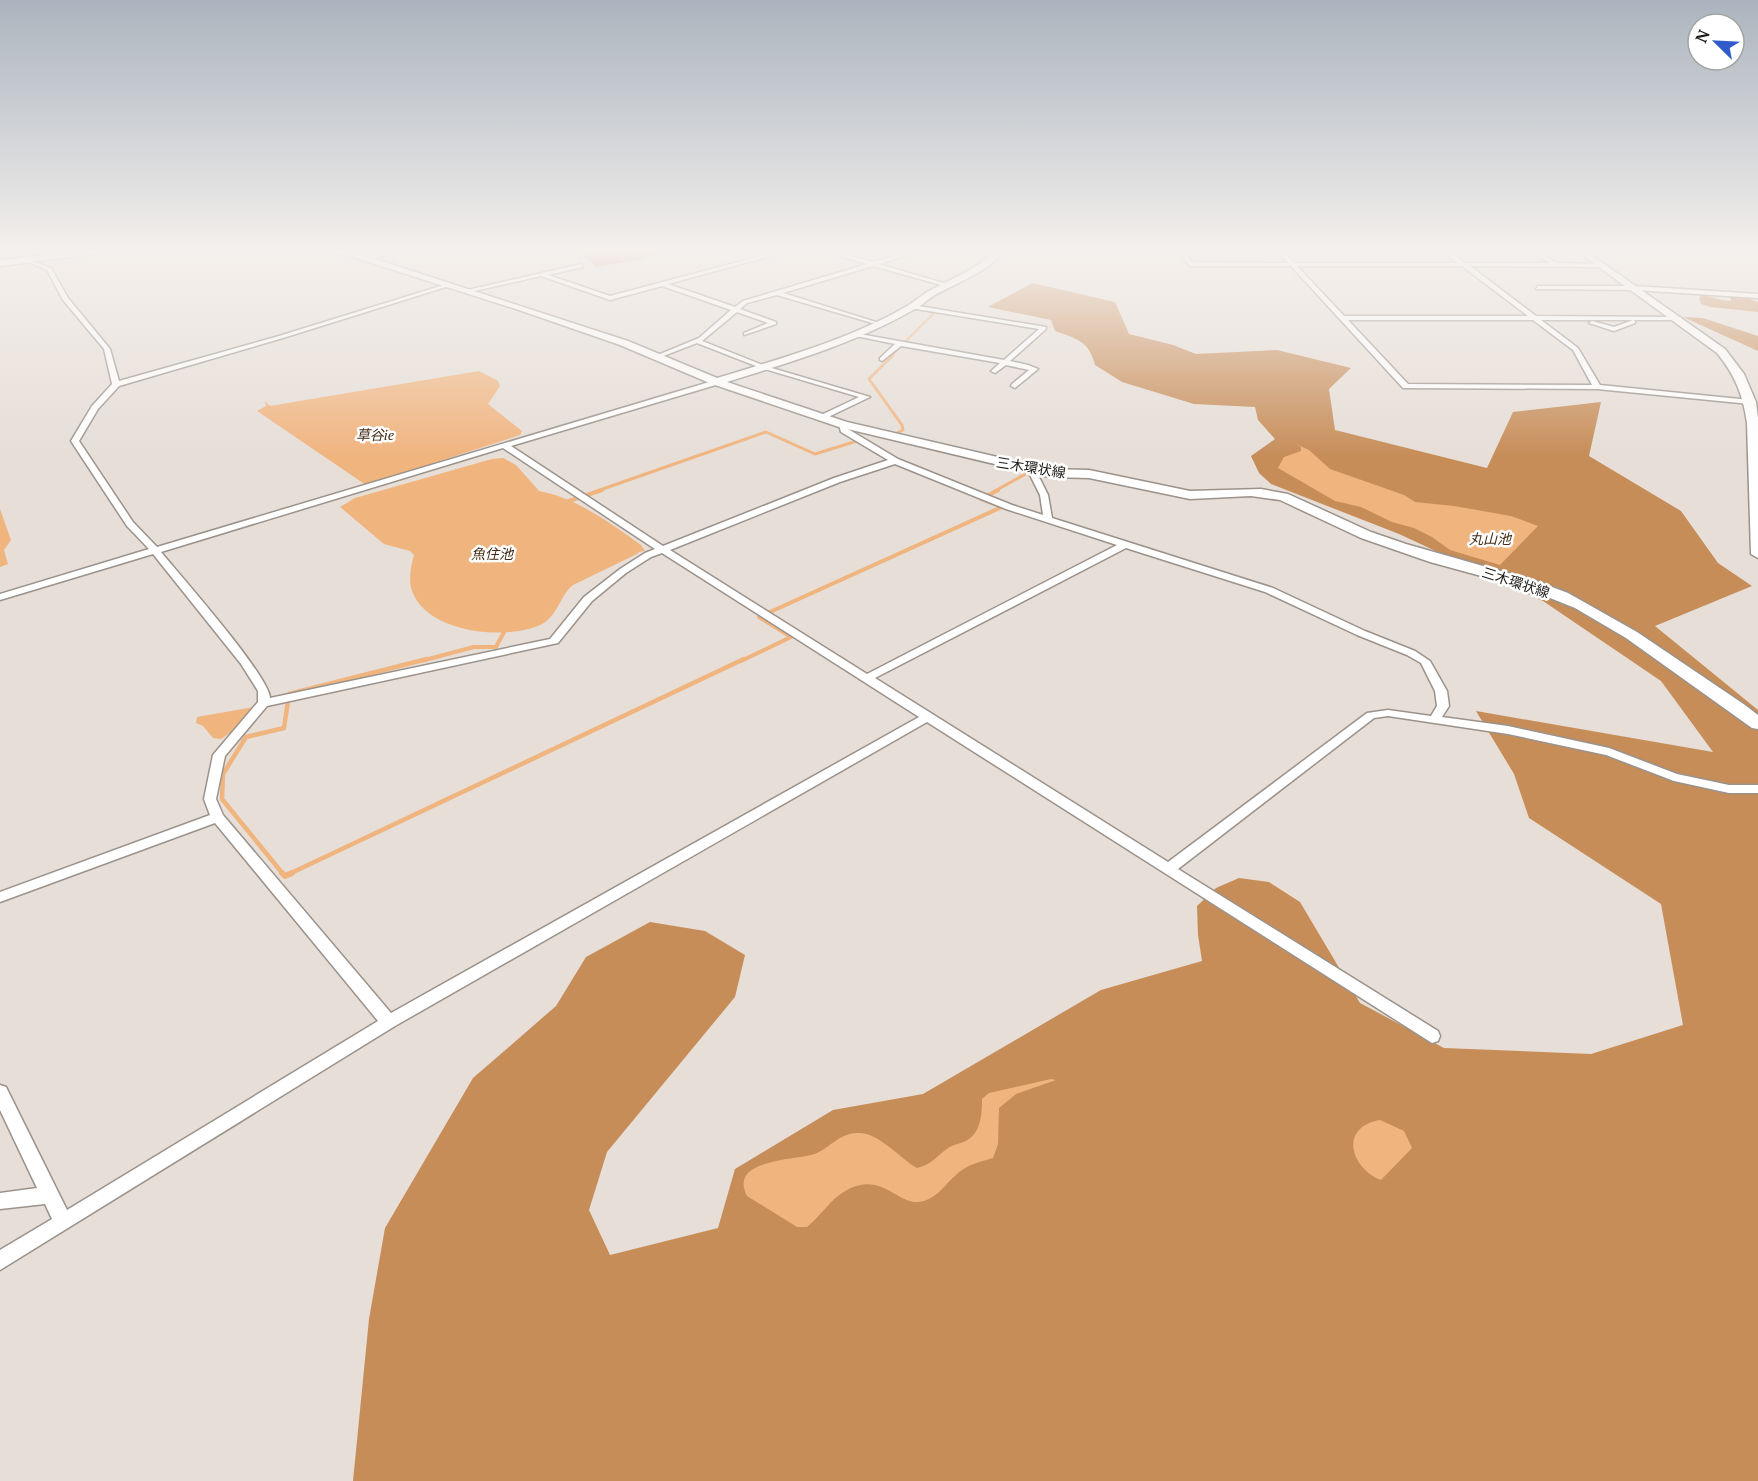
<svg xmlns="http://www.w3.org/2000/svg" width="1758" height="1481" font-family="'PT Serif','Noto Sans JP',serif">
<style>
.forest{fill:#c78d59}
.water{fill:#f0b47f}
.lines{fill:none;stroke-linecap:round;stroke-linejoin:round}
.stream-far4{stroke:#f0b47f;stroke-width:2}
.stream-far3{stroke:#f0b47f;stroke-width:3}
.stream-far2{stroke:#f0b47f;stroke-width:4}
.stream-far1{stroke:#f0b47f;stroke-width:4.5}
.stream{stroke:#f0b47f;stroke-width:6}
.street-casing{stroke:#9a928b;stroke-width:3}
.secondary-casing{stroke:#9a928b;stroke-width:3}
.street{fill:#fff;fill-rule:evenodd}
.secondary{fill:#fff;fill-rule:evenodd}
.labels{text-anchor:middle;dominant-baseline:central;stroke-width:5;stroke-linejoin:round;paint-order:stroke}
.far-water-label{font-size:14px;font-style:italic;fill:#442b14;stroke:#fff}
.far-street-label{font-size:14px;fill:#1c1916;stroke:#fff}
</style>
<rect width="100%" height="100%" fill="#e6ded7"/>
<path class="forest" d="M 576,249 L 670,249 L 639,260 L 596,267 Z
M 1032,283 L 1115,302 L 1129,334 L 1173,345 L 1196,354 L 1277,350 L 1351,368 L 1329,389 L 1335,430 L 1487,468 L 1513,412 L 1601,402 L 1589,456 L 1681,511 L 1718,563 L 1752,586 L 1655,626 L 1758,710 L 1758,1481 L 353,1481 L 369,1319 L 385,1228 L 473,1078 L 556,1006 L 586,957 L 650,922 L 705,931 L 745,955 L 735,997 L 607,1152 L 589,1210 L 610,1255 L 718,1228 L 735,1169 L 833,1110 L 923,1094 L 1101,990 L 1202,961 L 1198,935 L 1197,906 L 1216,888 L 1239,878 L 1269,882 L 1300,902 L 1360,1003 L 1444,1048 L 1591,1054 L 1683,1025 L 1661,904 L 1529,818 L 1514,774 L 1476,711 L 1713,752 L 1661,681 L 1543,601 L 1399,534 L 1271,484 L 1259,473 L 1251,456 L 1275,439 L 1258,420 L 1255,407 L 1194,404 L 1122,382 L 1095,365 C 1089,341 1077,339 1055,331 L 1051,320 L 988,307 Z
M 1702,295 C 1712,296 1721,301 1731,301 L 1730,296 C 1741,293 1748,299 1758,302 L 1758,312 L 1711,307 L 1701,304 L 1699,298 Z
M 1683,317 L 1703,318 L 1758,336 L 1758,351 Z"/>
<path class="water" d="M 479,371 L 498,381 L 500,386 L 488,404 L 522,431 L 520,435 L 366,485 L 257,411 L 266,406 L 265,401 L 270,406 Z
M 1293,443 L 1309,450 L 1330,469 L 1404,495 L 1415,502 L 1454,506 L 1511,516 L 1538,526 L 1500,565 L 1450,550 L 1432,537 L 1414,528 L 1392,522 L 1361,507 L 1335,501 L 1278,468 L 1284,457 L 1301,451 L 1301,447 Z
M 503,458 L 516,465 L 539,491 C 577,498 610,523 641,545 L 645,551 L 638,552 L 639,553 L 573,585 C 559,596 558,618 538,626 C 503,640 427,633 412,591 C 408,579 411,566 414,555 L 410,551 L 384,544 L 340,507 L 355,498 L 492,459 Z
M 0,509 L 11,540 L 4,550 L 8,564 L 0,567 Z
M 254,707 L 231,732 L 221,739 L 213,738 L 203,726 L 196,723 L 197,717 Z
M 1051,1079 L 1056,1080 L 1016,1094 L 999,1108 L 998,1144 L 993,1158 C 979,1162 966,1165 956,1175 C 945,1184 938,1197 924,1201 C 898,1209 885,1170 847,1190 C 831,1198 821,1216 807,1227 L 797,1227 L 747,1196 C 727,1157 801,1161 817,1153 C 832,1146 840,1133 858,1133 C 880,1133 899,1158 917,1168 C 931,1165 937,1156 948,1148 C 954,1144 960,1144 966,1141 C 981,1133 982,1114 982,1099 L 989,1093 Z
M 1380,1120 L 1404,1131 L 1412,1148 L 1381,1180 C 1350,1168 1339,1127 1380,1120 Z"/>
<g class="lines">
<path class="stream-far4" d="M 974,268 L 994,249
M 891,356 L 938,309 L 921,305 L 958,283"/>
<path class="stream-far3" d="M 893,355 L 869,379 L 902,425 L 903,430 L 893,435
M 597,491 L 766,432 L 815,454 L 857,441
M 995,491 L 1029,472"/>
<path class="stream-far2" d="M 566,502 L 602,490
M 421,661 L 474,647 L 496,647 L 504,632
M 741,661 L 791,637 L 759,617 L 1002,507 L 981,499 L 998,490"/>
<path class="stream-far1" d="M 283,874 L 222,799 L 223,774 L 246,737 L 284,728 L 289,694 L 427,659
M 289,874 L 744,659"/>
<path class="stream" d="M 282,873 L 285,876 L 292,873"/>
<g class="street-casing">
<path id="street" d="M 399,249 L 408,249 L 365,260 L 362,258 Z
M 787,249 L 796,249 L 668,284 L 735,307 L 743,301 L 867,264 L 817,249 L 825,249 L 873,262 L 919,249 L 927,249 L 879,264 L 950,285 L 945,286 L 873,266 L 783,293 L 879,323 L 879,325 L 777,295 L 747,303 L 740,309 L 776,322 L 776,324 L 744,335 L 744,333 L 768,323 L 737,312 L 702,341 L 765,366 L 870,397 L 822,420 L 819,420 L 819,416 L 859,397 L 761,368 L 697,343 L 658,358 L 653,357 L 699,338 L 731,310 L 662,286 L 610,300 L 541,276 L 466,293 L 463,291 L 581,264 L 583,267 L 548,275 L 610,296 Z
M 1176,249 L 1182,249 L 1192,262 L 1288,263 L 1275,249 L 1281,249 L 1294,263 L 1458,263 L 1440,249 L 1446,249 L 1465,263 L 1550,263 L 1527,249 L 1534,249 L 1557,263 L 1603,264 L 1601,267 L 1470,266 L 1536,316 L 1680,317 L 1681,318 L 1678,320 L 1541,320 L 1578,348 L 1600,385 L 1750,400 L 1754,402 L 1750,404 L 1597,389 L 1403,388 L 1291,266 L 1190,266 ZM 1297,266 L 1462,266 L 1528,316 L 1344,316 ZM 1348,320 L 1533,320 L 1573,350 L 1592,385 L 1408,384 Z
M 1746,249 L 1758,251 L 1758,255 L 1747,250 Z
M 26,259 L 51,268 L 68,298 L 110,349 L 119,381 L 279,336 L 447,284 L 452,285 L 283,338 L 119,386 L 98,409 L 79,441 L 133,522 L 157,547 L 716,380 L 719,380 L 719,384 L 511,446 L 663,546 L 834,478 L 888,460 L 841,432 L 839,425 L 843,423 L 846,423 L 848,429 L 898,459 L 1012,505 L 1043,515 L 1040,495 L 1027,469 L 1034,467 L 1048,495 L 1052,518 L 1273,588 L 1365,631 L 1415,651 L 1430,661 L 1447,691 L 1449,706 L 1442,717 L 1508,726 L 1609,748 L 1677,774 L 1729,785 L 1758,785 L 1758,793 L 1729,793 L 1674,781 L 1606,755 L 1508,734 L 1388,716 L 1374,718 L 1178,869 L 1438,1031 L 1440,1036 L 1438,1041 L 1432,1043 L 927,722 L 395,1026 L 0,1270 L 0,1250 L 52,1219 L 45,1204 L 0,1209 L 0,1193 L 37,1188 L 0,1110 L 0,1085 L 6,1087 L 67,1210 L 378,1021 L 215,823 L 0,902 L 0,892 L 210,815 L 204,799 L 213,755 L 258,702 L 258,691 L 241,664 L 153,554 L 0,600 L 0,594 L 149,549 L 127,526 L 71,441 L 92,406 L 112,384 L 104,349 L 63,300 L 47,270 L 26,261 ZM 503,448 L 655,549 L 645,553 L 620,569 L 584,597 L 550,639 L 270,698 C 270,677 180,575 161,552 ZM 895,464 L 1006,509 L 1117,545 L 867,674 L 670,550 L 840,482 ZM 1126,548 L 1265,592 L 1357,635 L 1407,655 L 1421,663 L 1435,691 L 1437,706 L 1431,716 L 1388,710 L 1367,713 L 1168,862 L 875,678 ZM 662,553 L 919,717 L 391,1013 L 223,815 L 216,799 L 225,756 L 267,706 L 558,643 L 592,601 L 626,573 L 651,557 Z
M 1538,286 L 1635,286 L 1758,294 L 1758,298 L 1635,290 L 1536,289 Z
M 912,305 L 1046,327 L 1046,329 L 1010,361 L 1028,365 L 1038,369 L 1015,388 L 1011,386 L 1012,384 L 1029,370 L 1006,365 L 995,373 L 991,371 L 1000,363 L 901,346 L 882,361 L 880,360 L 880,358 L 895,344 L 851,335 L 854,333 L 1004,360 L 1039,329 L 910,308 L 910,306 Z
M 1633,320 L 1635,321 L 1635,323 L 1614,331 L 1589,323 L 1592,321 L 1614,327 Z"/>
</g>
<g class="secondary-casing">
<path id="secondary" d="M 100,249 L 123,249 L 119,251 L 0,266 L 0,260 Z
M 311,249 L 330,249 L 357,253 L 628,341 L 717,378 C 782,358 849,340 909,305 C 915,301 921,296 927,292 C 952,278 977,270 997,249 L 1005,249 C 988,273 958,282 933,296 C 927,300 921,306 915,309 C 856,343 791,362 727,382 L 847,422 L 1049,469 L 1089,470 L 1190,491 L 1261,489 L 1288,494 L 1371,532 L 1406,544 L 1536,581 L 1568,593 L 1637,632 L 1745,705 L 1758,715 L 1758,729 L 1752,728 L 1626,638 L 1575,608 L 1525,588 L 1430,562 L 1361,538 L 1280,500 L 1251,496 L 1190,499 L 1089,478 L 1049,477 L 839,427 L 712,384 L 620,345 L 519,310 L 353,257 Z
M 1574,249 L 1583,249 L 1725,349 L 1744,374 L 1756,402 L 1758,418 L 1758,558 L 1751,554 L 1747,423 C 1743,395 1735,375 1717,353 Z"/>
</g>
<use href="#street" class="street"/>
<use href="#secondary" class="secondary"/>
</g>
<linearGradient id="sky" x2="0" y2="1"><stop stop-color="#abb4be"/><stop offset="0.55" stop-color="#f4f0ed"/><stop offset="1" stop-color="#f4f0ed" stop-opacity="0"/></linearGradient>
<rect width="1758" height="456" fill="url(#sky)"/>
<g class="labels">
<g class="far-water-label">
<text x="375" y="434">草谷ie</text>
<text x="1490" y="538">丸山池</text>
<text x="492" y="553">魚住池</text>
</g>
<g class="far-street-label">
<text transform="translate(1031 467) rotate(9)">三木環状線</text>
<text transform="translate(1516 582) rotate(18)">三木環状線</text>
</g>
</g>
<g transform="translate(1716 42) rotate(294)"><circle r="28" fill="#ffffff" stroke="#a4a3a2" stroke-width="1.5"/>
<path d="M0-4.5L10 22L0 15L-10 22Z" fill="#315bca"/>
<text y="-9" font-size="16" font-weight="bold" text-anchor="middle" fill="#1c1916">N</text>
</g>
</svg>
